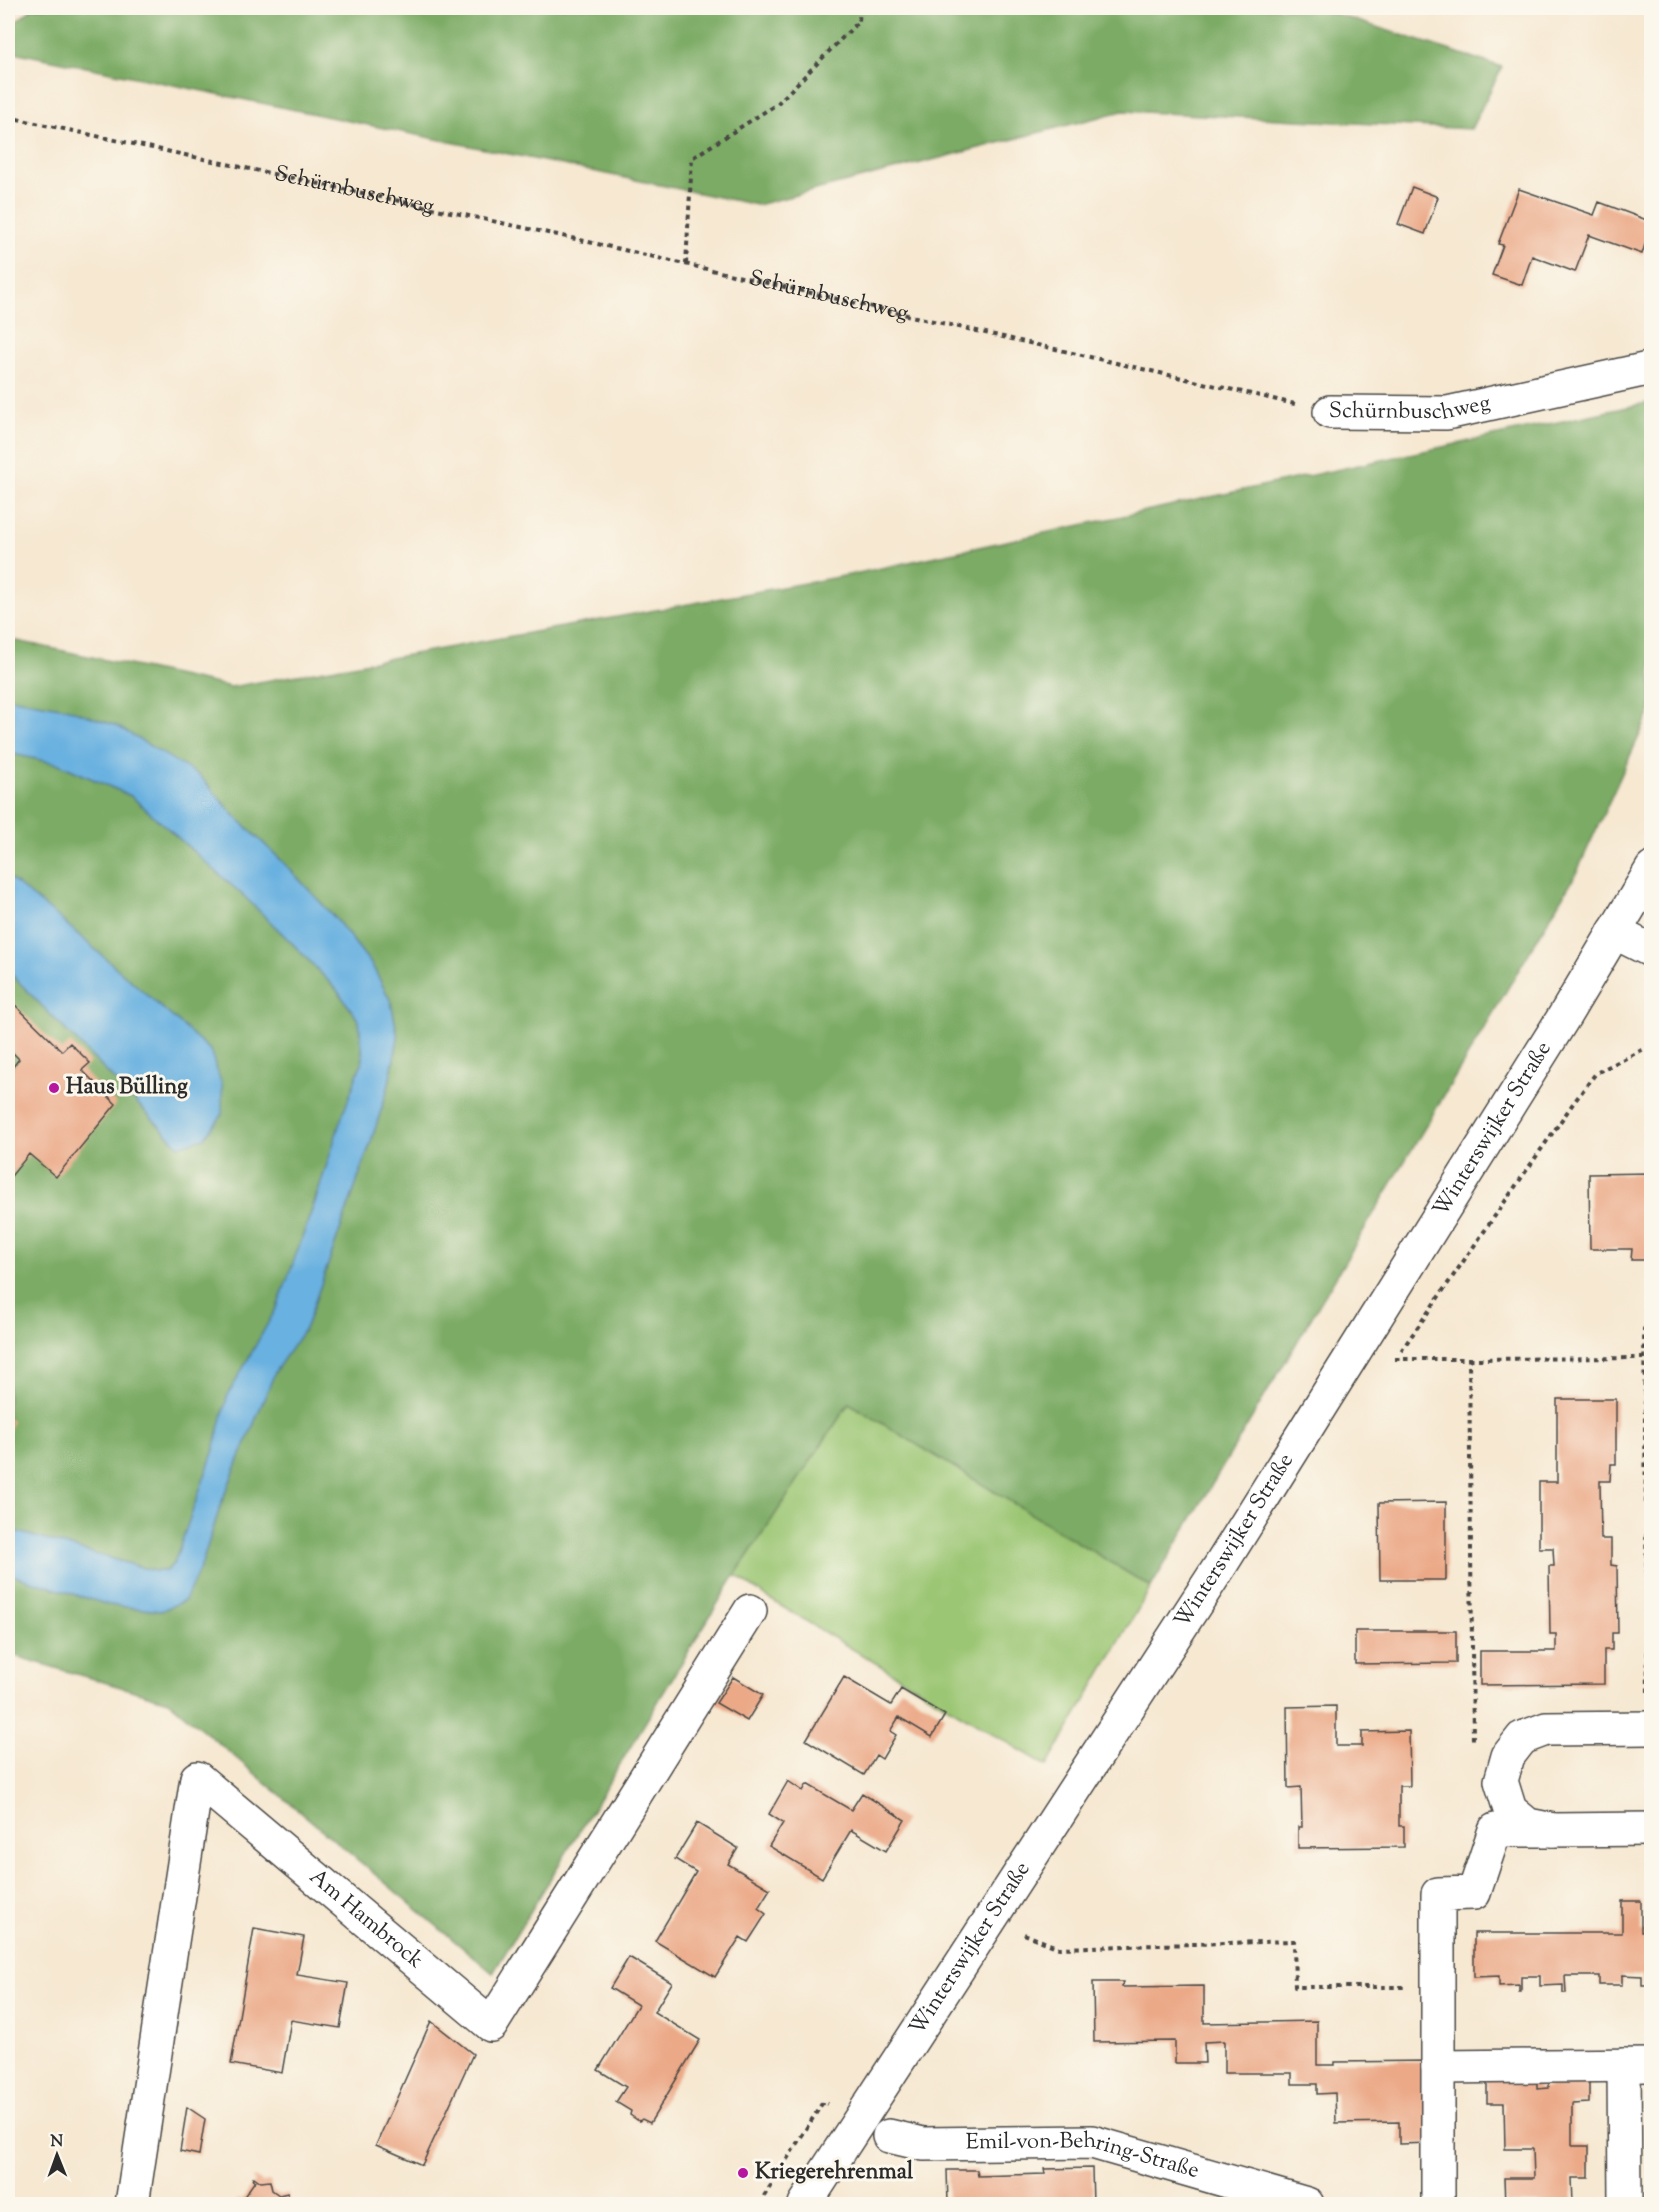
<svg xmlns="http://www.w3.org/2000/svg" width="1659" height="2212" font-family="'Sorts Mill Goudy',serif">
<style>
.green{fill:#9bc673;stroke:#63784f;stroke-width:1.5}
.forest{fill:#7cab65;stroke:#546b48;stroke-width:1.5}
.water{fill:#69b1e0;stroke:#4a6e86;stroke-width:1.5}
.building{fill:#eba987}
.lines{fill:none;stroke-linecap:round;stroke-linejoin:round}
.street-casing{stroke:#494744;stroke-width:36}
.secondary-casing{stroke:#494744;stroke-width:36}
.path{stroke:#494744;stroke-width:4;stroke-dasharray:4.5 4.5;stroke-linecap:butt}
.street{stroke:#fff;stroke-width:33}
.secondary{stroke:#fff;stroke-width:33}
.poi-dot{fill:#b5179e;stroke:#fbf7ec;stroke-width:2}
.labels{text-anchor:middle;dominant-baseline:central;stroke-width:6;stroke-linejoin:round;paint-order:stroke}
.street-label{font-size:22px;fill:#2b2b2b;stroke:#fbf7ec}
.poi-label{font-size:22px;font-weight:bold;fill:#2b2b2b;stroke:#fbf7ec;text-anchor:start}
</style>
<rect width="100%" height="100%" fill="#fbf7ec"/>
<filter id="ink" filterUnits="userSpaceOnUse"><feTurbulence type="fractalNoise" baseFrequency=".0167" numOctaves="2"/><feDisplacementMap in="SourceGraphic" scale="12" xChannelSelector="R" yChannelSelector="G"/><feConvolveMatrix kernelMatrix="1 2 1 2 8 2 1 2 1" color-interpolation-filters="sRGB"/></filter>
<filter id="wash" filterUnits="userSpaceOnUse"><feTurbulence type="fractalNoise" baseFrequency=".008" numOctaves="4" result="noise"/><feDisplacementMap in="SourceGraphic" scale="24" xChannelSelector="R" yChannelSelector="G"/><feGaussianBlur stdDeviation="1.35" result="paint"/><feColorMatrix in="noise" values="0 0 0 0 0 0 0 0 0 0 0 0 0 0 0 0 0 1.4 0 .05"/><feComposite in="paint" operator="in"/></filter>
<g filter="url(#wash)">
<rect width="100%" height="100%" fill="#f6e8d1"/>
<path class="green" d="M 849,1403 L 1151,1587 L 1047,1766 L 776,1603 L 735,1575 Z"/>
<path class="forest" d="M 33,8 L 1317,8 L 1502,67 L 1471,129 L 1123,111 L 757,205 L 8,51 L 8,28 Z
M 1651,402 L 1651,710 L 1576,874 L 1151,1587 L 849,1403 L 735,1575 L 493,1973 L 168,1701 L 8,1654 L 8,1574 L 109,1605 L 161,1611 L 185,1600 L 201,1566 L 222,1501 L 276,1370 L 306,1327 L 371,1142 L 388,1088 L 398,1038 L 391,1002 L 372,965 L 336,919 L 282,861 L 235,816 L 66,708 L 8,698 L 8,639 L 231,687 L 849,575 Z
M 8,753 L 59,764 L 131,796 L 246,898 L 296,947 L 337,990 L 359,1021 L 363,1058 L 292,1268 L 278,1305 L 227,1397 L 214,1450 L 190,1519 L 174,1563 L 166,1571 L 154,1571 L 8,1529 L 8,971 L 179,1146 L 210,1050 L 57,916 L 8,877 Z"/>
<path class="water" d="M 8,698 L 66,708 L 117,726 L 200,776 L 235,816 L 282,861 L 336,919 L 372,965 L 391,1002 L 398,1038 L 388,1088 L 371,1142 L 306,1327 L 276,1370 L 222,1501 L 201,1566 L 185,1600 L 161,1611 L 109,1605 L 8,1574 L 8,1529 L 154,1571 L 166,1571 L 174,1563 L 214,1450 L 227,1397 L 278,1305 L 316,1199 L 340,1122 L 363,1059 L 359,1021 L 337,990 L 296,947 L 246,898 L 131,796 L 59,764 L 8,753 Z
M 8,877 L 57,916 L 210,1050 L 222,1085 L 222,1115 L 204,1138 L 179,1146 L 8,971 Z"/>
<g id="blocks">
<path class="building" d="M 1412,187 L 1438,197 L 1425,234 L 1398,224 Z
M 1519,189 L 1594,215 L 1599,202 L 1652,222 L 1642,254 L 1589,235 L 1575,272 L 1532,256 L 1522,285 L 1492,275 L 1503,245 L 1498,244 Z
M 13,1003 L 62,1051 L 70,1043 L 90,1063 L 82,1070 L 116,1104 L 56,1177 L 29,1154 L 8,1180 L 8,1073 L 19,1059 L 8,1048 L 8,1008 Z
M 1652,1173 L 1652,1260 L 1631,1260 L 1632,1249 L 1590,1249 L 1589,1174 Z
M 1557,1399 L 1616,1399 L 1616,1464 L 1611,1464 L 1610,1481 L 1600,1481 L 1601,1539 L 1611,1539 L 1611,1565 L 1617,1566 L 1618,1633 L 1612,1633 L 1612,1650 L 1604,1650 L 1604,1684 L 1480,1685 L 1480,1651 L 1556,1651 L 1556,1634 L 1550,1634 L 1549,1566 L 1554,1566 L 1553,1548 L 1539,1548 L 1539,1482 L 1557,1482 Z
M 8,1419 L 12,1421 L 8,1434 Z
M 1446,1502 L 1446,1580 L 1380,1580 L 1379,1503 Z
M 1355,1631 L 1456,1631 L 1456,1663 L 1355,1664 Z
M 733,1677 L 763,1695 L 747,1721 L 716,1703 Z
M 844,1677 L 891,1705 L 901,1689 L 945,1715 L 932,1737 L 899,1717 L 890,1731 L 896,1735 L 882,1759 L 876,1755 L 864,1775 L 806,1740 Z
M 1336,1706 L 1336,1746 L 1362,1746 L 1362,1732 L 1409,1731 L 1410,1786 L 1399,1786 L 1399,1826 L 1404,1826 L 1404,1847 L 1298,1848 L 1298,1827 L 1302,1827 L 1301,1787 L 1288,1788 L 1287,1707 Z
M 788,1781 L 803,1791 L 807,1784 L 851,1810 L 862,1793 L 905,1820 L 886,1851 L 851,1830 L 822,1878 L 769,1846 L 783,1823 L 769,1814 Z
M 697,1823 L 738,1848 L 728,1864 L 770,1889 L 758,1908 L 766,1914 L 748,1942 L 740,1937 L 715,1977 L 655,1941 L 696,1872 L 675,1859 Z
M 1622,1901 L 1641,1901 L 1641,1932 L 1652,1932 L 1652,1985 L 1642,1985 L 1642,1976 L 1622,1975 L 1622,1985 L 1599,1985 L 1599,1976 L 1565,1976 L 1566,1993 L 1563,1993 L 1563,1985 L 1540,1986 L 1540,1976 L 1521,1976 L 1521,1992 L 1519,1992 L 1519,1985 L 1499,1986 L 1499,1976 L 1474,1977 L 1474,1933 L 1622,1933 Z
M 254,1928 L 304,1937 L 297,1975 L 348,1983 L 340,2028 L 291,2020 L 282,2073 L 231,2064 Z
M 629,1957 L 672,1983 L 654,2012 L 700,2040 L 650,2123 L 642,2119 L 639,2121 L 630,2115 L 631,2111 L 616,2102 L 626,2087 L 598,2070 L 638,2005 L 610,1988 Z
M 1093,1982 L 1123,1982 L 1122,1987 L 1204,1986 L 1204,2023 L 1317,2021 L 1317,2065 L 1335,2065 L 1335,2062 L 1430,2061 L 1431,2143 L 1399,2144 L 1399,2122 L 1336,2123 L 1335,2093 L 1317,2094 L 1317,2084 L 1292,2084 L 1292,2073 L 1224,2073 L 1224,2041 L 1204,2042 L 1205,2063 L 1175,2063 L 1175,2041 L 1094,2042 Z
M 431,2021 L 473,2054 L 422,2165 L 376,2145 Z
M 1589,2076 L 1589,2103 L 1572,2104 L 1572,2146 L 1589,2146 L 1589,2178 L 1572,2178 L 1573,2204 L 1505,2204 L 1504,2178 L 1534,2178 L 1533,2149 L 1505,2149 L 1504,2103 L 1487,2103 L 1487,2077 L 1537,2077 L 1537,2089 L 1549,2088 L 1549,2077 Z
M 187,2107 L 205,2119 L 199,2155 L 180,2151 Z
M 1092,2168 L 1093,2204 L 948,2204 L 947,2170 L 977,2170 L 978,2176 L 1045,2174 L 1044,2169 Z
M 254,2177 L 261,2182 L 270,2181 L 272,2190 L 279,2195 L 288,2193 L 289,2201 L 294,2204 L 238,2204 L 240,2203 L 237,2201 L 238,2199 L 241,2201 L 255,2181 L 252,2179 Z"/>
</g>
</g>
<g filter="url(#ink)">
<use href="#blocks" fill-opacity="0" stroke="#494744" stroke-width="1.5"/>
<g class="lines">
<g class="street-casing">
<g id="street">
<path id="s2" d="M 1330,412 L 1447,413 L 1652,368"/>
<path d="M 1614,932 L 1652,951"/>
<path d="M 1652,1728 L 1546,1729 L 1522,1738 L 1508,1756 L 1501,1781 L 1510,1810 L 1528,1825 L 1553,1830 L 1652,1829"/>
<path d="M 1624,2065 L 1625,2204"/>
<path d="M 1438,2067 L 1652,2065"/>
<path id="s3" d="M 889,2136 L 923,2144 L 1092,2142 L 1307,2204"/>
<path id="s4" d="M 132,2204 L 197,1778 L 491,2025 L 750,1611"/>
<path d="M 1438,2204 L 1438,1894 L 1474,1893 L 1495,1830 L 1553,1830"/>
</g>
</g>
<g class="secondary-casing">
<g id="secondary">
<path id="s5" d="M 805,2204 L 1222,1563 L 1565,1015 L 1652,869"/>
</g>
</g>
<g class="path">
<path id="s1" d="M 8,117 L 567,237 L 1295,404"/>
<path d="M 686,264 L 692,158 L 777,104 L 859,21 L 860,8"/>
<path d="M 1401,1351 L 1572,1105 L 1596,1073 L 1652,1045"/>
<path d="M 1395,1359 L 1469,1359 L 1473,1743"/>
<path d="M 1469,1359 L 1644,1358"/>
<path d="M 1648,1692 L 1644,1329 L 1652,1329"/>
<path d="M 1024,1934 L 1059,1948 L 1294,1941 L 1295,1987 L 1404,1987"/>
<path d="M 777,2175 L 823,2102 L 827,2104"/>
<path d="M 759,2204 L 773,2182"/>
</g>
<use href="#street" class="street"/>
<use href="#secondary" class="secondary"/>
</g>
</g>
<g class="poi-dot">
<circle cx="54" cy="1088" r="6"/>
<circle cx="743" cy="2173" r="6"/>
</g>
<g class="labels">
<g class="street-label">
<text stroke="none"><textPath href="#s1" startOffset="354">Schürnbuschweg</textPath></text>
<text stroke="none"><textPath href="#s1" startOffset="840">Schürnbuschweg</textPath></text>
<text stroke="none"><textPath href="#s2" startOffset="80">Schürnbuschweg</textPath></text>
<text stroke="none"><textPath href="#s5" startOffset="1276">Winterswijker Straße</textPath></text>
<text stroke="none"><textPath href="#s5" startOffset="790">Winterswijker Straße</textPath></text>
<text stroke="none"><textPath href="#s4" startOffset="651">Am Hambrock</textPath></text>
<text stroke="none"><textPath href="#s5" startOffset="304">Winterswijker Straße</textPath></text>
<text stroke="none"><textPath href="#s3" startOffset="196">Emil-von-Behring-Straße</textPath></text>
</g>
<g class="poi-label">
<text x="66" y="1088">Haus Bülling</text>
<text x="755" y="2173">Kriegerehrenmal</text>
</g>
</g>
<rect width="1659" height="2212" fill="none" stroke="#fbf7ec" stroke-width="30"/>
<g transform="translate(57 2155) rotate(359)" stroke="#fbf7ec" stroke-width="4.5" paint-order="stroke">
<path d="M0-4.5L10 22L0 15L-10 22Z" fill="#2b2b2b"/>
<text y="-9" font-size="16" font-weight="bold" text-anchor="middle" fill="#2b2b2b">N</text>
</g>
</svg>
